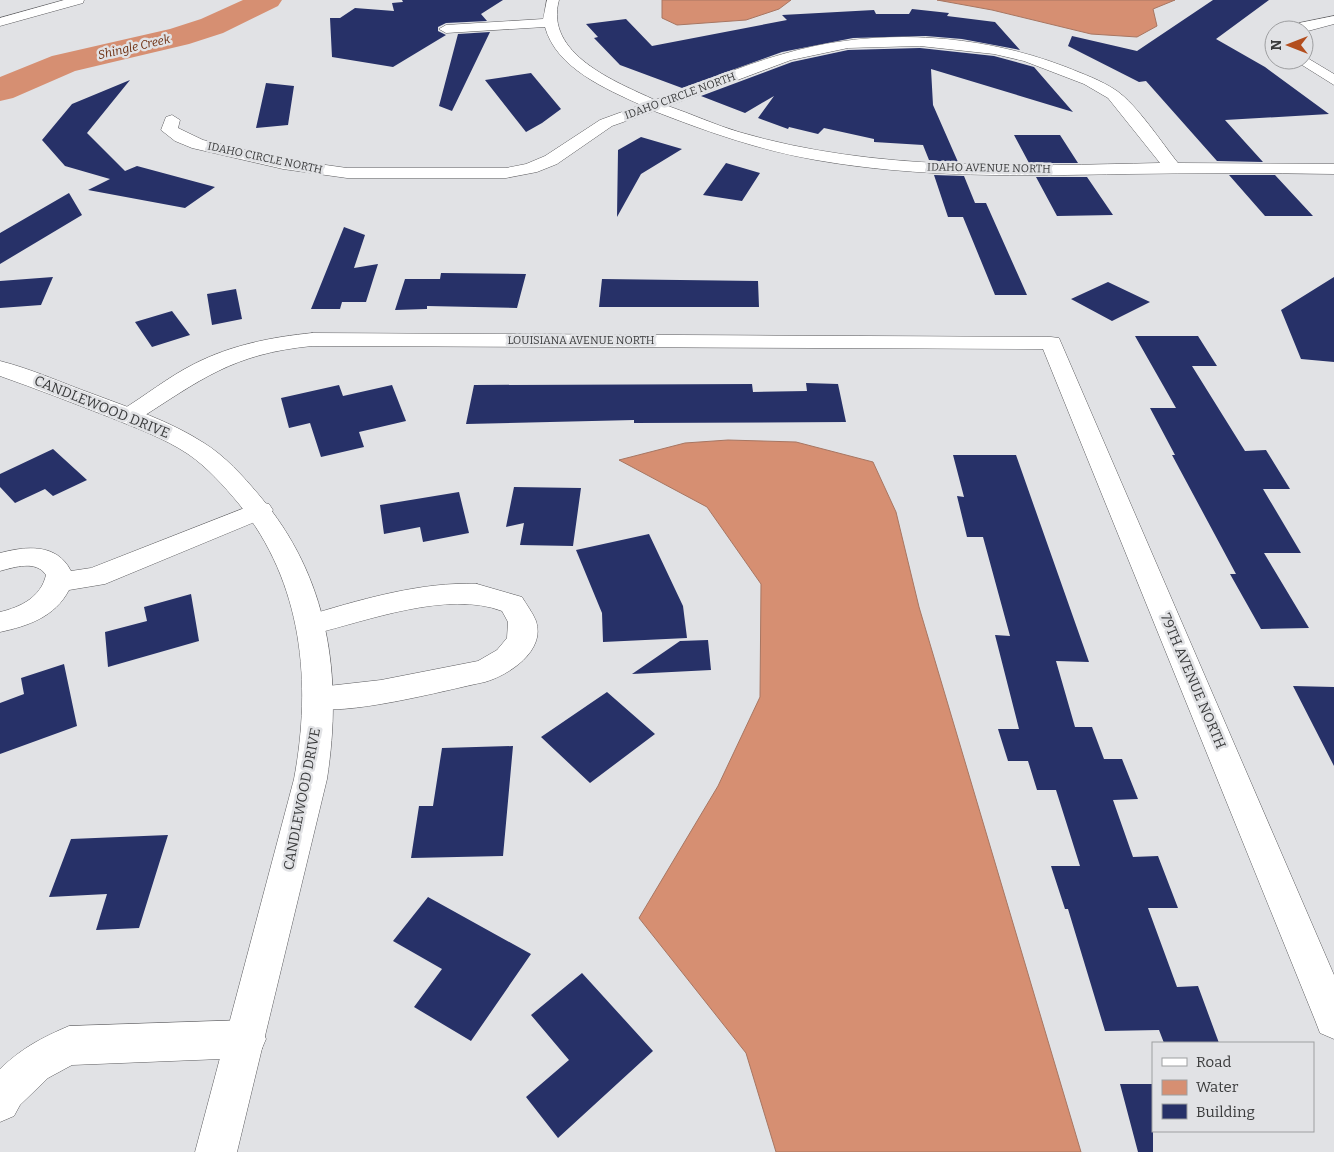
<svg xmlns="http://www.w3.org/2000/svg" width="1334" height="1152" font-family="Bitter,serif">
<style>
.water{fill:#d68f72;stroke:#a77662}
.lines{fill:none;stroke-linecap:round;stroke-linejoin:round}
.river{fill:#d68f72;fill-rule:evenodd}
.building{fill:#273168}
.minor-casing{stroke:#5c5c5f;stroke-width:1}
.tertiary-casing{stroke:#5c5c5f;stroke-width:1}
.minor{fill:#fff;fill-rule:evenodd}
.tertiary{fill:#fff;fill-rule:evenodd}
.labels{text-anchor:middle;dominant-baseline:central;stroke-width:5;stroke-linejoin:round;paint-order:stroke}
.far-street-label{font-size:11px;fill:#3a3b3c;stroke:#e1e2e5}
.far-water-label{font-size:12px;font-style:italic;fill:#6c2c0d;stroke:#e1e2e5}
.street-label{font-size:14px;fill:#3a3b3c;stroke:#e1e2e5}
</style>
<rect width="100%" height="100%" fill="#e1e2e5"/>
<path class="water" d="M 662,0 L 791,0 L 779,9 L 746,20 L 677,25 L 662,18 Z
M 937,0 L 1175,0 L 1153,9 L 1157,26 L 1137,37 L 1091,34 L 992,10 Z
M 728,440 L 796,442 L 873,462 L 896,512 L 919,607 L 1081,1152 L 776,1152 L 746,1053 L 639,918 L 718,786 L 760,697 L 761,584 L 707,507 L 619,460 L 685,443 Z"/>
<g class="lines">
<path class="river" d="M 243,0 L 282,0 L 278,6 L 223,33 L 189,44 L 75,71 L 13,98 L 0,101 L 0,77 L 52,56 L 170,29 L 201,19 Z"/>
</g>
<path class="building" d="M 402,0 L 503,0 L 481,14 L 487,21 L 446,23 L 438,27 L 438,31 L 446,35 L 393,67 L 332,57 L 330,18 L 340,18 L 355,8 L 394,11 L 392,3 L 403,2 Z
M 1213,0 L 1269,0 L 1216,39 L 1265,67 L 1329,114 L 1225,120 L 1263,162 L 1217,161 L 1146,81 L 1139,82 L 1068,46 L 1072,36 L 1137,51 Z
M 912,9 L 949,13 L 947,16 L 995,22 L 1020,50 L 962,39 L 926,36 L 853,38 L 782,52 L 682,88 L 620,65 L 594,38 L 598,37 L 586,24 L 626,19 L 652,46 L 787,20 L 782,15 L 874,10 L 876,14 L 909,14 Z
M 490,32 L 452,111 L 439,106 L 458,34 Z
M 920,48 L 994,56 L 1034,67 L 1073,112 L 931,69 L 933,105 L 958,162 L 948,162 L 929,160 L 923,145 L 874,142 L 874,139 L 824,128 L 818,134 L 789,127 L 788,129 L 758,118 L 774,96 L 745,113 L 701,96 L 792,62 L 848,50 Z
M 531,73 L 561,109 L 542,123 L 526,132 L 485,80 Z
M 130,80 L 87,133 L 125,171 L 137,166 L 215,187 L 185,208 L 88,190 L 110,179 L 65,166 L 42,140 L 72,104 Z
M 266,83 L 294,86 L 288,125 L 256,128 Z
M 1014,135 L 1060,135 L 1078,163 L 1029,163 Z
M 641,137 L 682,149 L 641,174 L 617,217 L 618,150 Z
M 726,163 L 760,173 L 742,201 L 703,195 Z
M 934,175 L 964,176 L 975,203 L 986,203 L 1027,295 L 995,295 L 963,217 L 948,217 Z
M 1229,175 L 1275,175 L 1313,216 L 1265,216 Z
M 1036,177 L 1087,177 L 1113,215 L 1057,216 Z
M 69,193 L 82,215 L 0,264 L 0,233 Z
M 344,227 L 365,235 L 354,268 L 378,264 L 366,302 L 342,302 L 340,309 L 311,309 Z
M 441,273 L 526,274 L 517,308 L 427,306 L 427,309 L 395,310 L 405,279 L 440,279 Z
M 53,277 L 41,305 L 0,308 L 0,281 Z
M 1334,277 L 1334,362 L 1301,359 L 1281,310 Z
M 602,279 L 758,281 L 759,307 L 599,307 Z
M 1108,282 L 1150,302 L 1112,321 L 1071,299 Z
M 236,289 L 242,319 L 212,325 L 207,294 Z
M 172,311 L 190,335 L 152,347 L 135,322 Z
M 1135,336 L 1198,336 L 1217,366 L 1192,366 L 1245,451 L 1266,450 L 1290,489 L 1263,489 L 1301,553 L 1264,553 L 1309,628 L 1261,629 L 1230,574 L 1236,574 L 1172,455 L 1175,455 L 1150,408 L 1176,408 Z
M 806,383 L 838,384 L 846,422 L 634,423 L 634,420 L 466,424 L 474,385 L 752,384 L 753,392 L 807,391 Z
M 339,385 L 343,396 L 392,385 L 406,421 L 359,432 L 364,447 L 321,457 L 310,423 L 289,428 L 281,398 Z
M 53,449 L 87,480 L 53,496 L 45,489 L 15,503 L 0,487 L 0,474 Z
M 953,455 L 1016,455 L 1089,662 L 1056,661 L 1075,727 L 1092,727 L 1104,759 L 1122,759 L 1138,799 L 1113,800 L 1133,857 L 1158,856 L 1178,908 L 1148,908 L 1177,987 L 1198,986 L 1219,1043 L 1164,1043 L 1159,1030 L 1105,1031 L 1068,909 L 1065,909 L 1051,866 L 1080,866 L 1056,790 L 1037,790 L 1028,761 L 1008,761 L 998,729 L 1019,729 L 995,635 L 1010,636 L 983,537 L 967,537 L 957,496 L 964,497 Z
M 514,487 L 581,488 L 573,546 L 520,545 L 524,523 L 506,527 Z
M 459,492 L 469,533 L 423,542 L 420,527 L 384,534 L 380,505 Z
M 649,534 L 683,606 L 687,638 L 603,642 L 602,613 L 576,550 Z
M 191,594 L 199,641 L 108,667 L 105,632 L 147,621 L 144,607 Z
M 708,640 L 711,670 L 632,674 L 680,641 Z
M 64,664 L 77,726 L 0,754 L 0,703 L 24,694 L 21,678 Z
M 1293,686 L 1334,687 L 1334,766 Z
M 607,692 L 655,734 L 590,783 L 541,737 Z
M 513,746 L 503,856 L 411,858 L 419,806 L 433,806 L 442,748 Z
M 168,835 L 139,928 L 96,930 L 107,894 L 49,897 L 71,839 Z
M 428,897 L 531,954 L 471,1041 L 414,1007 L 442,969 L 393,941 Z
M 582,973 L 653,1051 L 558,1138 L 526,1097 L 569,1060 L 531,1015 Z
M 1120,1084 L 1153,1084 L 1153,1152 L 1138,1152 Z"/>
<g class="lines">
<g class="minor-casing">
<path id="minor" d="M 64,0 L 84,0 L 83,3 L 0,26 L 0,18 Z
M 547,0 L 559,0 C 544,54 616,82 655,100 C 697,85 740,66 783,54 C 874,27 978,33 1066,67 C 1083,74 1101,80 1117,91 C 1137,105 1162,143 1178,163 L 1334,164 L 1334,174 C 1265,173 1195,173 1126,174 C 1023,176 918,178 816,160 C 759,150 708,132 654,111 L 612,126 L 557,164 L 537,172 L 506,178 L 347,178 L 283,169 L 192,148 L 175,141 L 161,130 L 166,117 L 172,115 L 180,120 L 178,128 L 203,140 L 283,159 L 347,168 L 506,168 L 526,164 L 545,156 L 600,120 L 641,105 C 606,89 556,68 545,27 L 446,33 L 439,29 L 446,25 L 543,19 ZM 920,46 L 994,54 L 1024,61 L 1084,84 L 1108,98 L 1160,163 C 1021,166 875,172 739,132 C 715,125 692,114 668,106 L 791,60 L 848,48 Z
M 1334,16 L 1334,24 L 1304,32 L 1290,30 L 1299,23 Z
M 1304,56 L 1334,74 L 1334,85 L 1294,60 L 1304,60 Z
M 312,333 L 1051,337 L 1059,338 L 1334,975 L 1334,1039 L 1320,1033 L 1315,1020 L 1043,349 L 312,346 C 232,354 202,379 136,421 L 128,423 L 120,421 L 116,416 L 120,411 C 145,396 168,377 194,364 C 231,345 272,337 312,333 Z
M 260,502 L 269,504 L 273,510 L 269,516 L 105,584 L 69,590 C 55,617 28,626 0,632 L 0,612 C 21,607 41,597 46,575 C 36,560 15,567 0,571 L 0,553 C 26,546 57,543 71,571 L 91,568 Z
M 477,584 L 522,597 C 526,604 533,613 536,621 C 546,651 509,675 485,682 C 446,690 342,718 308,707 L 304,699 L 308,691 L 319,687 L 381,680 L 478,661 L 497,650 L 507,638 L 508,622 L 502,611 C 448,590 367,621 313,634 L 303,631 L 299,624 L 303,617 C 355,601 422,581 477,584 Z
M 246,1020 L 260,1025 L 266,1039 L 260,1053 L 246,1058 L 72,1065 L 48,1078 L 20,1105 L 14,1116 L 0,1122 L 0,1069 C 22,1048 41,1038 69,1026 Z"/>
</g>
<g class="tertiary-casing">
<path id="tertiary" d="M 0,361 C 32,369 62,383 93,394 C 130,408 170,421 204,443 C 225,456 243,476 259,495 C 329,577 343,676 327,779 L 237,1152 L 195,1152 L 294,779 C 312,683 303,583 239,504 C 224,486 207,467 188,454 C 164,438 136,428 109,417 C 73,403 37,389 0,376 Z"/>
</g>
<use href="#minor" class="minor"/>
<use href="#tertiary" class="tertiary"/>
</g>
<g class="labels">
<g class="far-street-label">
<text transform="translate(680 96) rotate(-20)">IDAHO CIRCLE NORTH</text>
<text transform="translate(265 158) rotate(12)">IDAHO CIRCLE NORTH</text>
<text transform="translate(989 168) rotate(1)">IDAHO AVENUE NORTH</text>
<text x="581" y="340">LOUISIANA AVENUE NORTH</text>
</g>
<g class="far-water-label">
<text transform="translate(134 47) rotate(-13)">Shingle Creek</text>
</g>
<g class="street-label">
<text transform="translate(102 407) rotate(22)">CANDLEWOOD DRIVE</text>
<text transform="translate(1193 681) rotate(67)">79TH AVENUE NORTH</text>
<text transform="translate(302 799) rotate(-79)">CANDLEWOOD DRIVE</text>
</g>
</g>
<rect x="1152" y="1042" width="162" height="90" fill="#e1e2e5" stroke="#9e9fa1"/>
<rect x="1162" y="1058" width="25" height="8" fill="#ffffff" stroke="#9e9fa1"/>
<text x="1196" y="1067" font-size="15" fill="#3a3b3c">Road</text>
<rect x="1162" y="1080" width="25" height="15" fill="#d68f72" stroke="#9e9fa1"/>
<text x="1196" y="1092" font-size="15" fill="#3a3b3c">Water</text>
<rect x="1162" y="1104" width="25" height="15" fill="#273168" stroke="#9e9fa1"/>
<text x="1196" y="1117" font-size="15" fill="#3a3b3c">Building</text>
<g transform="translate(1289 45) rotate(270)"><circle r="24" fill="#e1e2e5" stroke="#9e9fa1"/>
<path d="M0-4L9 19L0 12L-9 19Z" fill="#b34e1e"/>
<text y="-8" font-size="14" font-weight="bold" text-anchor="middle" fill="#3a3b3c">N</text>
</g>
</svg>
